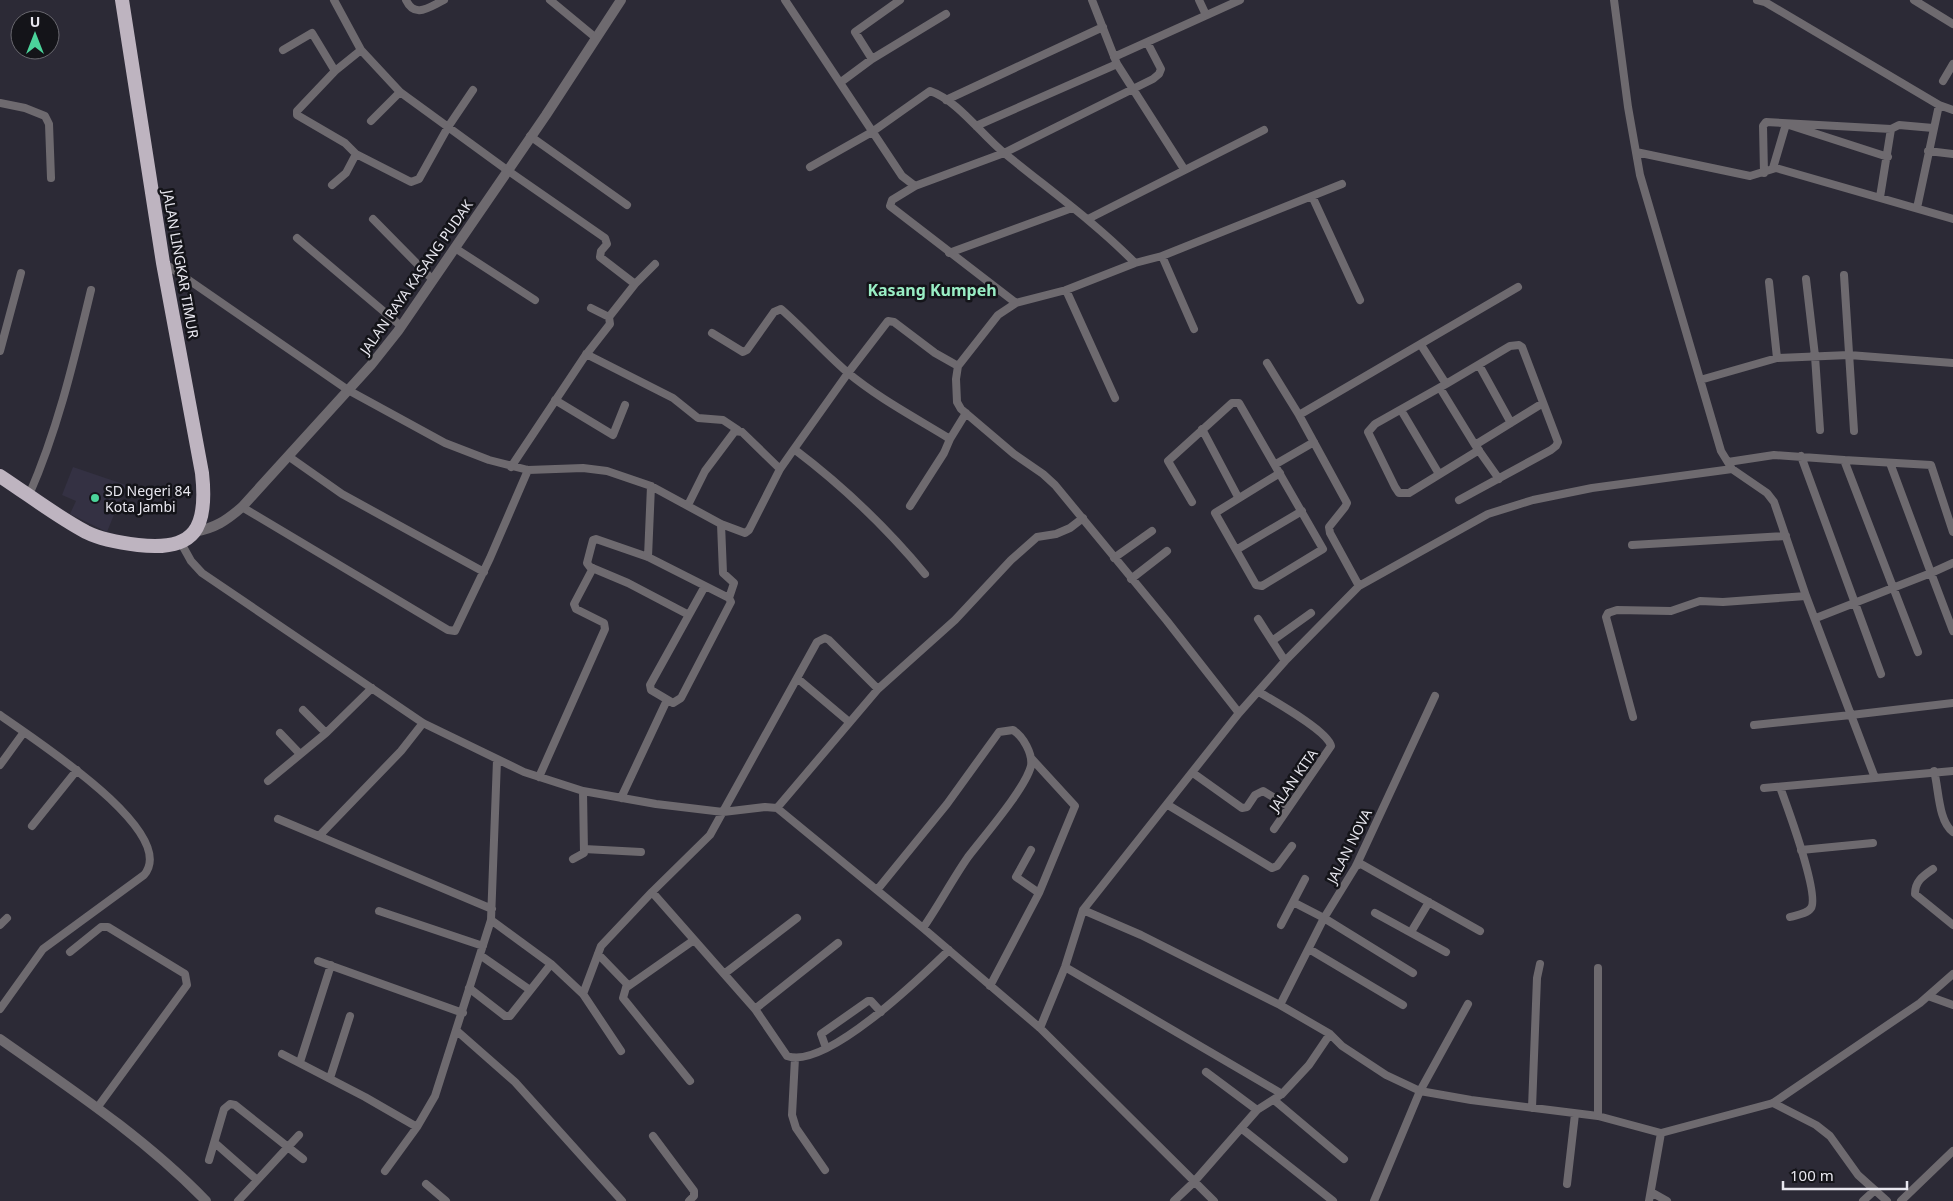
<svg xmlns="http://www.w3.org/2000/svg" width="1953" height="1201" font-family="'Noto Sans',sans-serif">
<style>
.built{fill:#343143}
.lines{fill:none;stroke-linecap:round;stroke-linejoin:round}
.minor{stroke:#6e6a6f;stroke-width:8}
.tertiary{stroke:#6e6a6f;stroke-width:10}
.trunk{stroke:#beb4c0;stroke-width:14}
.poi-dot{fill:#4bd49b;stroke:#141419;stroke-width:2}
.labels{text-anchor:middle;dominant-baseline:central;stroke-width:5;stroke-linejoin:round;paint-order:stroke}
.street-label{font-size:14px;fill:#e8e7ef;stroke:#141419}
.poi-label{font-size:14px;fill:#e8e7ef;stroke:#141419;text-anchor:start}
.quarter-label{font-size:16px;font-weight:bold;fill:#99edc4;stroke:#141419}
</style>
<rect width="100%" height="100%" fill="#2c2a36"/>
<path class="built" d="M 73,467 L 126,485 L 107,532 L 70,514 L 76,501 L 62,495 Z"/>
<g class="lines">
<path class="minor" d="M 334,0 L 361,50 L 400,92 L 507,170 L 605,238 L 607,244 L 601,251 L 600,257 L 635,284
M 406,0 C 415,19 429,7 444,0
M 550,0 L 596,38
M 785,0 L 902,176 L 915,186 L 1004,153 L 1153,79 L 1159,74 L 1161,69 L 1147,42
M 1092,0 L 1117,64 L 1184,169
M 1199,0 L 1206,15
M 1614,0 L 1628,107 L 1640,175 L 1721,451 L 1732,469
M 1757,0 L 1765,2 L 1939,105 L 1953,110
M 1914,0 L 1953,24
M 283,50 L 312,33 L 335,71
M 361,50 L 335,71 L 297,111 L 297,115 L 345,143 L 356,154 L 411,182 L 419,179 L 448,127 L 473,90
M 1114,57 L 1240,0
M 872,59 L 855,32 L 900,0
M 1943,81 L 1953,64
M 841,82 L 872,59 L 946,14
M 946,100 L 1103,27
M 0,103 L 25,108 L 45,116 L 49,124 L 51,178
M 371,121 L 400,92
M 976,126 L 1117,64
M 530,136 L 627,205
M 1928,151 L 1953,154
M 1636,152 L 1750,176 L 1776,168 L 1953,219
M 810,167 L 872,132 L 930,91 C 957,100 981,134 1003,152 C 1048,189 1095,222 1135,263
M 1773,168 L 1786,124 L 1888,157
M 1764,173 L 1763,126 L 1766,122 L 1891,129 L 1899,125 L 1933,128
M 332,185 L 346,173 L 356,154
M 915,186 L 892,200 L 890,206 L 1016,303
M 1312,196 L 1360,300
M 1880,197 L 1891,129
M 1917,208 L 1939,105
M 373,219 L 433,280
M 1088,219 L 1264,130
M 297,238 L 401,326
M 455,248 L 535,300
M 949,253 L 1072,208
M 1162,256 L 1194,329
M 164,263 L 348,390 L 445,443 L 489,460 L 528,470 L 583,468 L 607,471 L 651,486 L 721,524 L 745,533 L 749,530 L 780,469 L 794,449
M 1844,275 L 1854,431
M 1806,279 L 1815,356 L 1820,430
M 1769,282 L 1777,358
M 1066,290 L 1115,398
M 609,317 L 635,284 L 655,264
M 712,333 L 743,352 L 747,350 L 774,312 L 781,309 C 804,329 824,352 847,372 C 878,398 916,418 950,439 L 966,413
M 1421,345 L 1446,384 L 1375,424 L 1368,432 L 1395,487 L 1399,493 L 1409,493 L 1479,450
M 0,351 L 21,273
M 586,354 L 673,398 L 698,418 L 723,420 L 738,430
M 1267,363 L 1299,415
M 1479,365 L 1511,423
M 1700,380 L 1777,358 L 1849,355 L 1953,363
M 1446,384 L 1510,346 L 1519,345 L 1522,347 L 1558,442 L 1556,446 L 1551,450 L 1459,500
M 1440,388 L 1475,445 L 1499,479
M 555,400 L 613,435 L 625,405
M 1401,410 L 1439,474
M 1202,429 L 1238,497
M 1475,445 L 1543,403
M 288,456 L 342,494 L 484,572
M 1801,456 L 1881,674
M 1728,462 L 1774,455 L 1844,460
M 1890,463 L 1931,573 L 1953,563
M 1276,464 L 1314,442
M 511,467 L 585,356 L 610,324 L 609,317 L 591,308
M 29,495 C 58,429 74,360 91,290
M 1192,502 L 1168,461 L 1232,403 L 1239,403 L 1323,549 L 1262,586 L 1256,585 L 1215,513 L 1280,473
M 688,505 L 705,471 L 735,431 L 742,432 L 780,469
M 910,506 L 944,453 L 950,439
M 242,507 L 448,630 L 455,631 L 490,558 L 528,470
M 181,543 L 191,561 L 202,573 L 423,723 L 524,772 L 583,791 L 656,804 L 723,812 L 765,807 L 777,808 L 923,928 L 1040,1028 L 1214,1201
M 1632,545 L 1786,536
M 1236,550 L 1302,511
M 648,557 L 651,486
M 1114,558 L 1152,531
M 925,574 C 886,527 843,486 794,449 L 848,373 L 888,321 L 894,322 L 935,353 L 958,366
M 1131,579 L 1167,551
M 705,586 L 650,685 L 651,690 L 673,703 L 681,698 L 731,602 L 729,598 L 734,583 L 723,573 L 721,524
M 1359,586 L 1330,533 L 1329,527 L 1345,507 L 1347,503 L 1299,415 L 1518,287
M 689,615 L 628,583 L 590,567 L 587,563 L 593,540 L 596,539 L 648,557 L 729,598
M 1816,618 L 1931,573 L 1953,631
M 1258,619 L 1285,661
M 1272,641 L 1311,613
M 1918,652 L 1844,460 L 1931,465 L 1953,532
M 797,678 L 848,721
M 878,689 L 829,640 L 825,638 L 817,642 L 710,835 L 652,892 L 755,1009 L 787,1056 C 826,1070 921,977 949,950
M 1259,692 C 1274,701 1328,731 1331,746 L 1274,829
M 303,710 L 326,733
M 1239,713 L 1167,621 L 1055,485 L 1043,474 L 1014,454 L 961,409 L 957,402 L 956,379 L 958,366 L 998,315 L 1016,303 L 1066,290 L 1135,263 L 1162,256 L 1342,184
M 0,715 C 30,737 181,832 144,875 L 43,949 L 0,1009
M 1633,717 L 1606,617 L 1608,613 L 1617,610 L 1671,611 L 1700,601 L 1723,602 L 1806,596
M 1754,725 L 1851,715 L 1875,778 L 1953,771
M 280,733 L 300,754
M 1031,758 L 1075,806 L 1039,893
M 0,765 L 24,732
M 1934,771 C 1939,789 1938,821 1953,832
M 1193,773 L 1242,808 L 1247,807 L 1255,795 L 1263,791 L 1288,806
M 539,777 L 605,629 L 604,623 L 576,609 L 574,604 L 593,568
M 268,781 L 326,733 L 372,688
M 1780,787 C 1787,806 1820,895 1811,908 C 1807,914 1797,915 1790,917
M 1764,788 L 1875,778
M 621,798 L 667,700
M 1168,805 L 1272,868 L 1277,866 L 1292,846
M 777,808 L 878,689 L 955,620 L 1011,560 L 1037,537 L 1056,534 L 1070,528 L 1083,518
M 278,819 L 492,909
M 32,826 L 77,770
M 319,836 L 401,751 L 423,723
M 584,849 L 641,852
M 1801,850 L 1873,843
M 573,859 L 584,853 L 583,791
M 1356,866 L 1361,864 L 1480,931
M 1933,869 C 1923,876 1915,881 1915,894 L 1953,925
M 877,890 L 947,804 L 999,732 L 1013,730 C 1023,736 1033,754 1031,766 C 1025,789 984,836 968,857 C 952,880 939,905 923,928
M 1293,902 L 1324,918 L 1413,973
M 1083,910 L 1141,935 L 1280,1005 L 1330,1034 L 1342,1046 L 1386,1075 L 1420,1091 L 1471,1100 L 1598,1116 L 1661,1133 L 1773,1103 L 1920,1003 L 1953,974
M 379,911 L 483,946
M 1375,913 L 1446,952
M 0,925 L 7,918
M 1281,925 L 1305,879
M 1411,932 L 1429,902
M 1309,949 L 1403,1005
M 70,952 L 101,927 L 108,927 L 185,974 L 187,985 L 97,1108
M 598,954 L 627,984 L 623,998 L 690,1081
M 480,955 L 530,990
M 318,961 L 463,1013
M 551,964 L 583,994 L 601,946 L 652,892
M 1065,967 L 1282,1094
M 1598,968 L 1598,1116
M 724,974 L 797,918
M 990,986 L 1039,893 L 1016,877 L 1031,850
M 627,987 L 694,940
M 469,988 L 505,1016 L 510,1016 L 551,964 L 491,920
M 583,994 L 621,1051
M 1928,996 L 1953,1005
M 1280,1005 L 1324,918 L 1356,866 L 1435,696
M 755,1009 L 838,943
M 1040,1028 L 1065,967 L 1083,910 L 1239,713 L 1285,661 L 1359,586 L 1488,514 L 1533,500 L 1592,488 L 1732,469 L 1767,493 L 1774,502 L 1806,596 L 1851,715 L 1953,703
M 457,1031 L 515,1082 L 622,1201
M 826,1048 L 821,1034 L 868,1001 L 871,1001 L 881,1012
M 282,1054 L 365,1097 L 417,1127
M 795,1058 L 792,1115 L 796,1128 L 825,1170
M 300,1062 L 331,965
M 1206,1072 L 1257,1110
M 330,1078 L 350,1016
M 1274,1100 L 1344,1159
M 1773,1103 L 1816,1125 L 1830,1136 L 1858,1175 L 1887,1201
M 1532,1108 L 1537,978 L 1540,964
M 1241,1128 L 1333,1201
M 653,1136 L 694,1191 L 694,1196 L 689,1201
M 215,1143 L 256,1179
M 209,1160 L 224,1109 L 230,1104 L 235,1105 L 303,1159
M 385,1171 L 417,1127 L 435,1096 L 491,920 L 497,760
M 426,1184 L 446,1201
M 1567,1184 L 1575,1114
M 1651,1192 L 1667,1201
M 238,1201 L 299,1135
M 1174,1201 L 1193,1183 L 1257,1110 L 1282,1094 L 1309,1065 L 1330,1034
M 1374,1201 L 1420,1091 L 1468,1004
M 1649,1201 L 1661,1133
M 1863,1201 L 1875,1190
M 1901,1201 L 1953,1151"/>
<path class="tertiary" d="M 194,532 C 215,528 226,521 242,507 L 371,365 L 398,331 L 546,115 L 621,0
M 0,1039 C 71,1089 145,1138 206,1201"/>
<path class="trunk" d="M 0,476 C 29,495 56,516 86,532 C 102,540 121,543 138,545 C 196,552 208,527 202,473 L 163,263 L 122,0"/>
</g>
<circle class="poi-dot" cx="95" cy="498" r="5"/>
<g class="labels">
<g class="street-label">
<text transform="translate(181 264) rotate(80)">JALAN LINGKAR TIMUR</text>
<text transform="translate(416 277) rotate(-55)">JALAN RAYA KASANG PUDAK</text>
<text transform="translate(1293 780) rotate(-55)">JALAN KITA</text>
<text transform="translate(1349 846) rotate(-63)">JALAN NOVA</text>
</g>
<g class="poi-label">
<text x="105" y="490">SD Negeri 84<tspan x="105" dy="16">Kota Jambi</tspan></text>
</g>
<g class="quarter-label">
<text x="932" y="290">Kasang Kumpeh</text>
</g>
</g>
<g transform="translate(35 35)"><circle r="24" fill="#141419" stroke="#69686f"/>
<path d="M0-4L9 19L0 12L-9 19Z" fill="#4bd49b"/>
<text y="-8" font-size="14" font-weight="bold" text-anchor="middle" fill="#e8e7ef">U</text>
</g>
<path d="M1783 1181v8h124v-8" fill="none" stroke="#e8e7ef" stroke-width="2.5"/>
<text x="1790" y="1181" font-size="15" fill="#e8e7ef" stroke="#141419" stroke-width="4" paint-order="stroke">100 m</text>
</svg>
